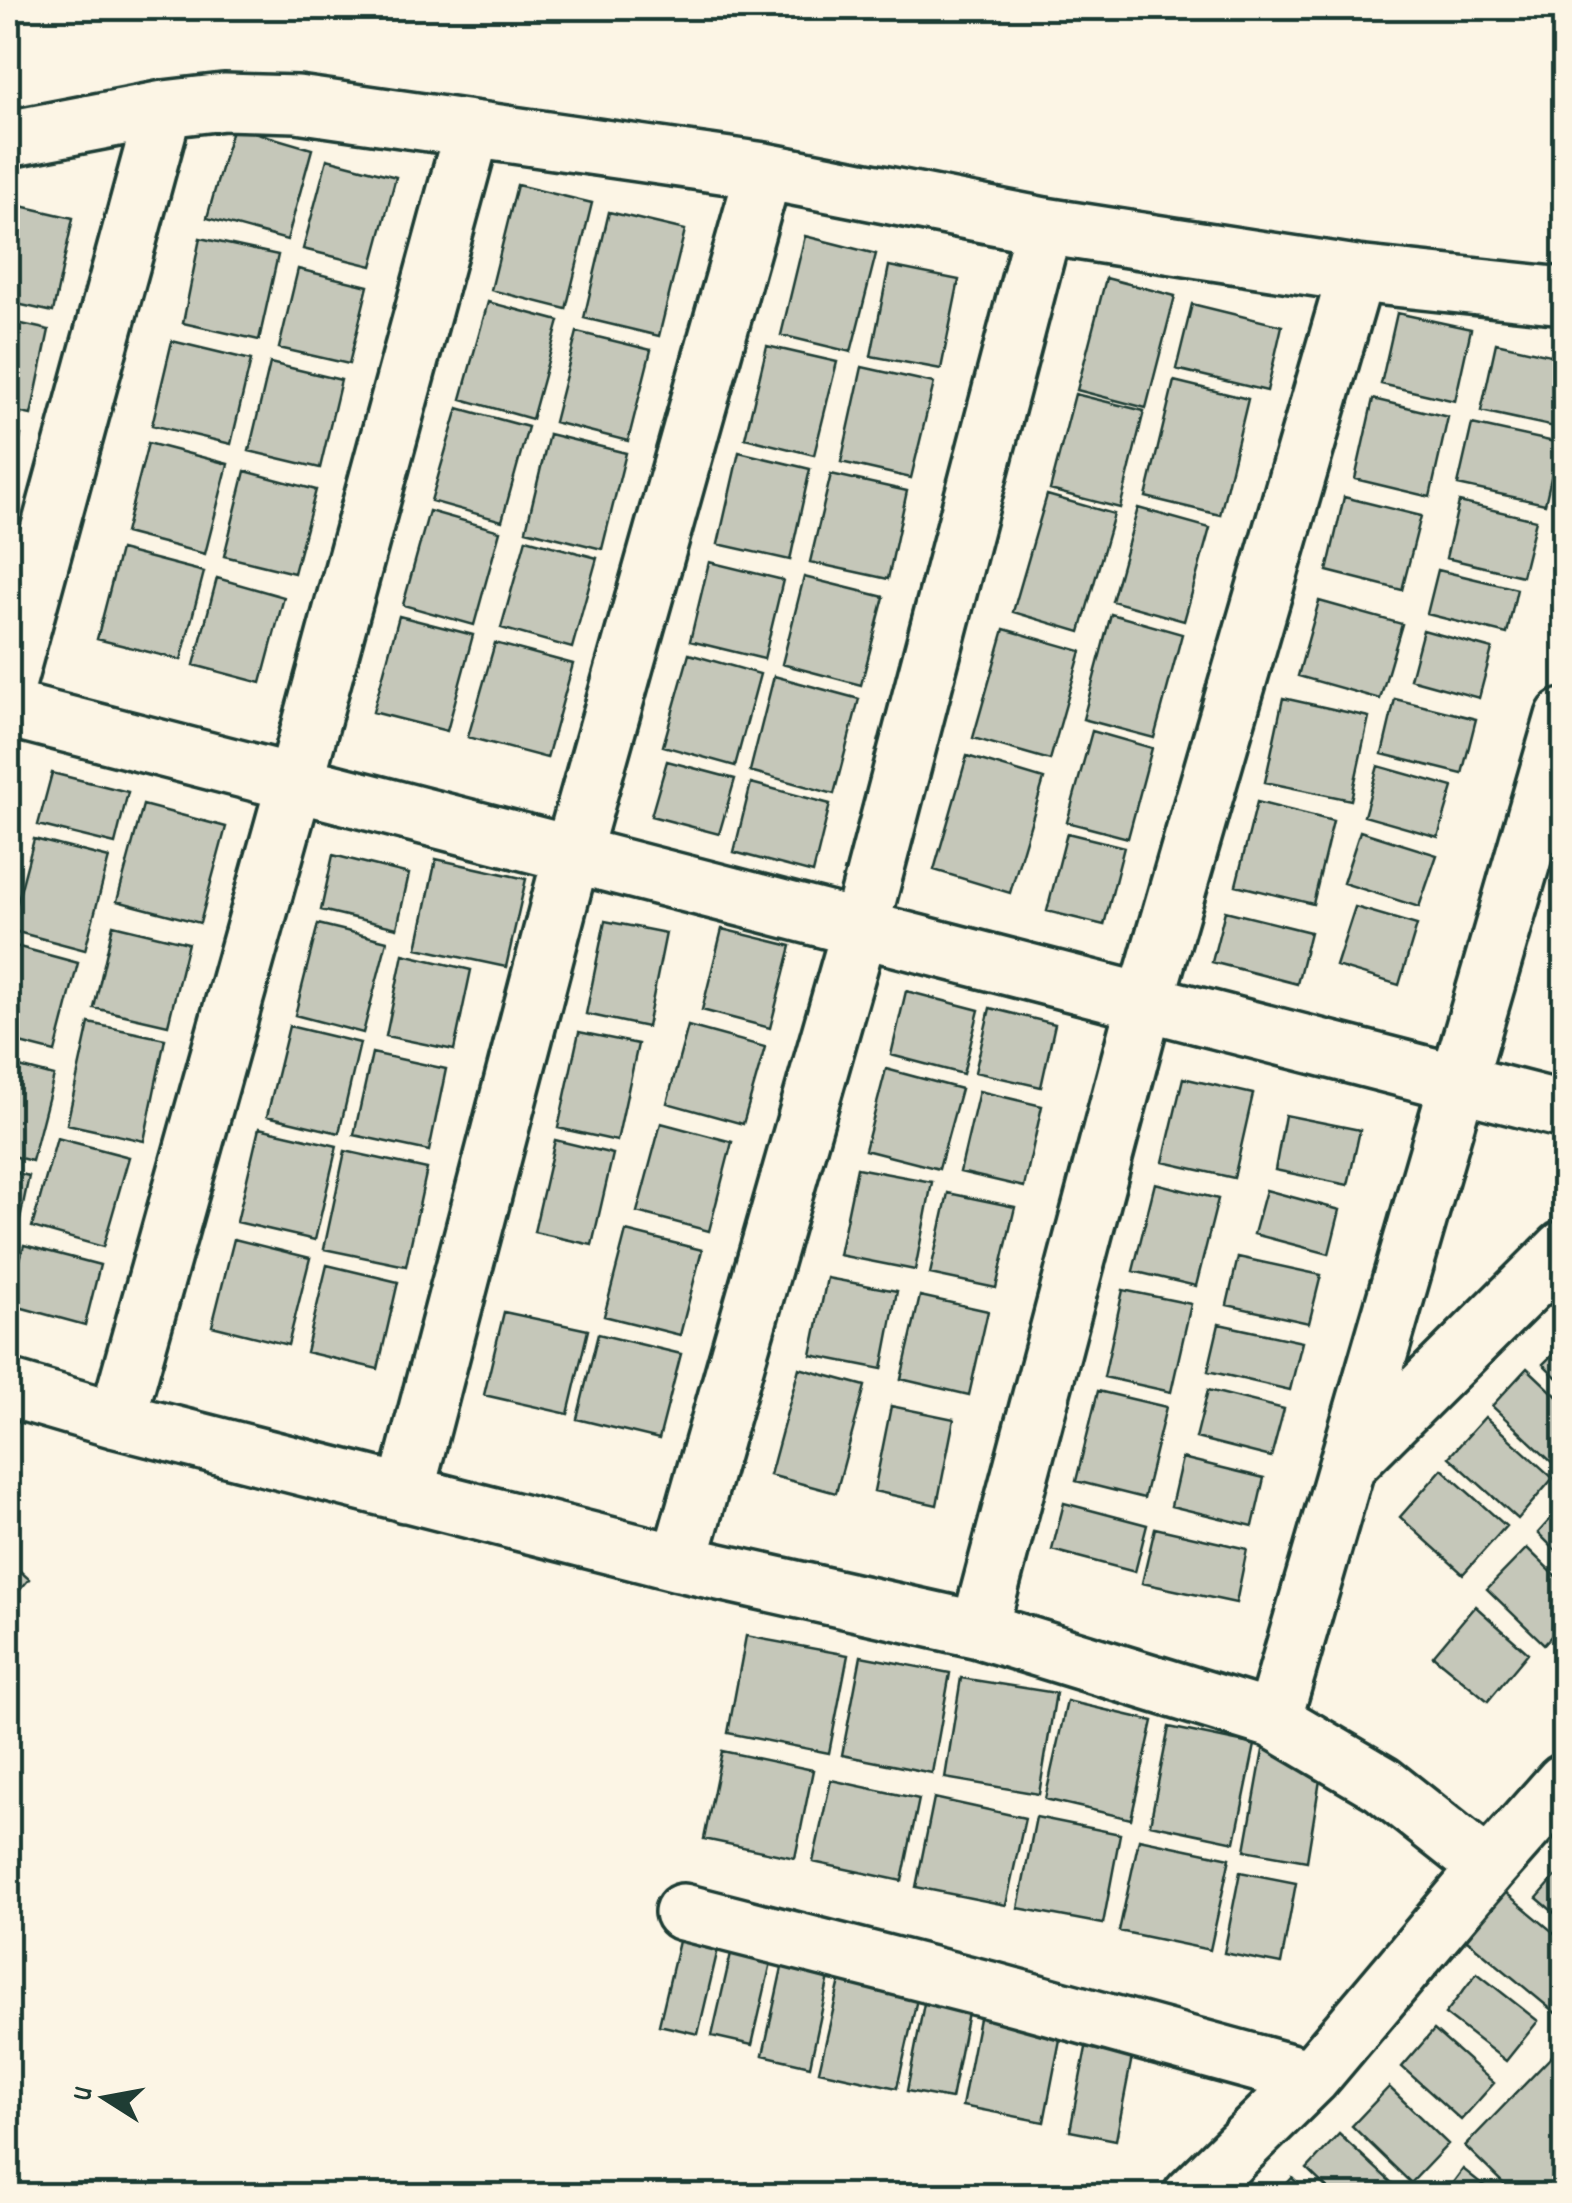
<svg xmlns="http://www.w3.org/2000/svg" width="1572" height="2203" font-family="Dekko,sans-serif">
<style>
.building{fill:#c5c7b9;stroke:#1f3d34;stroke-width:2.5}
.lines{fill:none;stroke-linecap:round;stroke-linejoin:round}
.minor-casing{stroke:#1f3d34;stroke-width:62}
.minor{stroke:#fcf5e5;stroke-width:55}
</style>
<rect width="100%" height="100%" fill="#fcf5e5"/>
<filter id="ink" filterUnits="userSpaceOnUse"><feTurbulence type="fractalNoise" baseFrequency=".01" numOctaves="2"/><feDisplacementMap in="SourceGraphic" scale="20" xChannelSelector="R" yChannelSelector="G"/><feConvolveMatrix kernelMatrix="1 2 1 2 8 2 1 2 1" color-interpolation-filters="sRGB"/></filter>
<g filter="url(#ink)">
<path class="building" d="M 233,126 L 312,149 L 287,240 L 207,218 Z
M 327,159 L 396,177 L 372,266 L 303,249 Z
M 517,185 L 592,203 L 566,309 L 491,290 Z
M 8,203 L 73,218 L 53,312 L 8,302 Z
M 609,212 L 685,230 L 659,336 L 584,318 Z
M 805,236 L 876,254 L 851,352 L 781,335 Z
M 200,238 L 278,255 L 259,340 L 183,323 Z
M 889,266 L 959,280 L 941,369 L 871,356 Z
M 298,269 L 368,286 L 349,364 L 279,348 Z
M 1106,278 L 1175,296 L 1146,408 L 1077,390 Z
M 488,302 L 559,321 L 532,419 L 461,399 Z
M 1192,304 L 1282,326 L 1267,391 L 1176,369 Z
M 1397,313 L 1471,329 L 1455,401 L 1381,384 Z
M 8,321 L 49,330 L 31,415 L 8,410 Z
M 577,332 L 651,350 L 628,441 L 554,422 Z
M 172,341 L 251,360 L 231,444 L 152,425 Z
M 1496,343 L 1564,358 L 1564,429 L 1481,411 Z
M 767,346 L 837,362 L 814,455 L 745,438 Z
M 270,363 L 341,380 L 320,468 L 249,451 Z
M 862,367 L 934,383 L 911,478 L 841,462 Z
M 1174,381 L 1248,399 L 1220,515 L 1146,497 Z
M 1075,394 L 1144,411 L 1120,508 L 1050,490 Z
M 1373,399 L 1448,417 L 1430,497 L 1355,479 Z
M 458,408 L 528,427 L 502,521 L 431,501 Z
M 1472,424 L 1559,443 L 1545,504 L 1458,485 Z
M 8,431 L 21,435 L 8,497 Z
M 549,434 L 626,453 L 602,549 L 526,530 Z
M 148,443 L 228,464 L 205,554 L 125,533 Z
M 739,452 L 810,469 L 790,560 L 718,544 Z
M 245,471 L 316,490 L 294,573 L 224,556 Z
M 831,474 L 907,491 L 888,579 L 810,562 Z
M 1047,495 L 1114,514 L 1080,632 L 1013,612 Z
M 1344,497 L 1421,516 L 1402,590 L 1327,571 Z
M 1459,502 L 1536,520 L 1522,576 L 1446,558 Z
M 1138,508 L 1210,528 L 1184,621 L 1112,601 Z
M 429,511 L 500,531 L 474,625 L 403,605 Z
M 526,539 L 597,558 L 572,648 L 501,628 Z
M 120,550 L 204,572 L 181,660 L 97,639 Z
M 709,562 L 783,580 L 764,659 L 690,641 Z
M 1438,570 L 1517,589 L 1507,634 L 1427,614 Z
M 804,577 L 884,597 L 861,685 L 782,664 Z
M 217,578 L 284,597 L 261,683 L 194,665 Z
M 1319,601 L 1402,624 L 1380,699 L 1298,676 Z
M 1111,614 L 1182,634 L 1154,738 L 1083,719 Z
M 399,616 L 473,635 L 447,731 L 373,712 Z
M 1004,629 L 1081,651 L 1050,760 L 973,738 Z
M 1423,630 L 1492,649 L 1479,698 L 1410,679 Z
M 495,643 L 573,664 L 547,758 L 468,737 Z
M 689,654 L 760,674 L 735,766 L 663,746 Z
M 774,676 L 859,699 L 834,794 L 750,771 Z
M 1283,698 L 1369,717 L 1351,800 L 1265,782 Z
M 1395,699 L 1476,719 L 1462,774 L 1382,754 Z
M 1092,731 L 1152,748 L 1128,838 L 1067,822 Z
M 967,756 L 1044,779 L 1010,893 L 934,870 Z
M 667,761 L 735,779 L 719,834 L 651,816 Z
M 1378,766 L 1453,787 L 1438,837 L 1364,816 Z
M 52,773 L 128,792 L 115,844 L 38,825 Z
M 751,783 L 830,804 L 813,873 L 734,852 Z
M 1257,802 L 1333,821 L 1313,904 L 1236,885 Z
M 143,805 L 226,827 L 200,923 L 117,901 Z
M 1360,831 L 1437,855 L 1419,907 L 1343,883 Z
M 1067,833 L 1124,847 L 1104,925 L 1047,911 Z
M 34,839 L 109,858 L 85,950 L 10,930 Z
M 333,855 L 409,874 L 397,928 L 321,910 Z
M 436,859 L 526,879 L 506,967 L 417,948 Z
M 1355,907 L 1417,925 L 1399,985 L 1336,966 Z
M 1225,911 L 1310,932 L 1297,984 L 1212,962 Z
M 605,921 L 666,933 L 647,1027 L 586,1014 Z
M 318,924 L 387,941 L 363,1033 L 295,1015 Z
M 113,925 L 188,943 L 168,1025 L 94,1008 Z
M 722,929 L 791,946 L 770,1028 L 702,1010 Z
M 8,944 L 78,963 L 55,1052 L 8,1040 Z
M 403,954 L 471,970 L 454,1050 L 386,1036 Z
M 906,991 L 979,1010 L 963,1074 L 891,1055 Z
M 990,1008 L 1055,1024 L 1041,1087 L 975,1072 Z
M 89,1023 L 165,1039 L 144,1141 L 67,1124 Z
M 289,1026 L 360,1043 L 339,1133 L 267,1116 Z
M 688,1026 L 765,1047 L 743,1124 L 667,1103 Z
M 579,1032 L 638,1044 L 617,1141 L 558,1128 Z
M 372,1053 L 446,1069 L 429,1151 L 354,1135 Z
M 8,1064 L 54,1076 L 32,1161 L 8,1155 Z
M 886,1069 L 961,1089 L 939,1169 L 865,1150 Z
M 1183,1078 L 1253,1094 L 1234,1178 L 1163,1162 Z
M 979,1091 L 1042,1106 L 1024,1187 L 960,1172 Z
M 1285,1115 L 1360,1130 L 1348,1185 L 1275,1170 Z
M 661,1123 L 732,1142 L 709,1231 L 637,1212 Z
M 259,1128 L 337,1146 L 315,1240 L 237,1222 Z
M 57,1138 L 129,1157 L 103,1247 L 32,1227 Z
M 555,1140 L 613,1154 L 592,1245 L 534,1232 Z
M 345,1151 L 427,1169 L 406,1266 L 324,1249 Z
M 857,1168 L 932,1182 L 915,1270 L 839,1255 Z
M 8,1171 L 29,1176 L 9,1271 L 8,1271 Z
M 1155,1183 L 1218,1199 L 1196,1286 L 1133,1271 Z
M 1266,1190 L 1340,1210 L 1329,1254 L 1254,1234 Z
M 948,1193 L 1015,1207 L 996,1288 L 930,1274 Z
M 626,1231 L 702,1250 L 680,1335 L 604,1316 Z
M 234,1239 L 310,1258 L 288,1345 L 212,1326 Z
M 24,1245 L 100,1265 L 85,1325 L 8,1304 Z
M 1238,1257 L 1321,1275 L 1309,1323 L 1227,1305 Z
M 327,1265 L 398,1282 L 378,1369 L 306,1352 Z
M 827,1278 L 897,1291 L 882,1369 L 811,1355 Z
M 1123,1290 L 1191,1304 L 1171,1392 L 1104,1377 Z
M 920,1296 L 988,1311 L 969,1395 L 901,1379 Z
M 504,1312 L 588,1330 L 568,1414 L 484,1395 Z
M 1219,1324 L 1302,1342 L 1290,1390 L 1208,1371 Z
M 598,1334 L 681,1354 L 659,1439 L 577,1419 Z
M 1564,1343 L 1564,1385 L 1543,1364 Z
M 799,1368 L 865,1386 L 836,1493 L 770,1475 Z
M 1527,1368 L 1564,1403 L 1564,1467 L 1561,1471 L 1492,1406 Z
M 1208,1390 L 1284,1409 L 1271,1457 L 1196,1438 Z
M 1098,1391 L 1166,1407 L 1144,1498 L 1076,1481 Z
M 891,1406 L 954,1419 L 937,1505 L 874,1491 Z
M 1485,1417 L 1553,1478 L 1518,1519 L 1449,1457 Z
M 1182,1458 L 1264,1478 L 1253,1526 L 1171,1506 Z
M 1442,1469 L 1506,1526 L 1463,1574 L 1400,1517 Z
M 1064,1503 L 1147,1525 L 1135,1572 L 1052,1550 Z
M 1564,1504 L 1564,1559 L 1538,1533 Z
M 1155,1528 L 1247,1549 L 1236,1603 L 1142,1583 Z
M 1527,1548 L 1564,1584 L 1564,1622 L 1544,1644 L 1487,1589 Z
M 8,1560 L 29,1579 L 8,1604 Z
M 1475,1606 L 1528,1653 L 1488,1701 L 1433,1656 Z
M 746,1636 L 848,1655 L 829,1753 L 728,1733 Z
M 861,1656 L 950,1673 L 932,1773 L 842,1755 Z
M 961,1678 L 1056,1693 L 1039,1794 L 945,1778 Z
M 1067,1701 L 1153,1721 L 1131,1819 L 1045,1799 Z
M 1169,1727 L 1255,1745 L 1235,1842 L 1150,1824 Z
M 1264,1745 L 1324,1755 L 1307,1861 L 1245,1850 Z
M 722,1751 L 813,1770 L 795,1858 L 704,1839 Z
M 831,1780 L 919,1799 L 902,1881 L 813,1862 Z
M 934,1798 L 1025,1818 L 1006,1905 L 916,1887 Z
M 1036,1817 L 1120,1834 L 1103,1924 L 1018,1908 Z
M 1139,1839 L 1230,1858 L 1210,1950 L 1119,1931 Z
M 1564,1867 L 1564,1921 L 1537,1898 Z
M 1240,1872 L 1296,1883 L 1281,1964 L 1224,1953 Z
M 1500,1888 L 1564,1941 L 1564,2020 L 1461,1935 Z
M 680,1937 L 719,1945 L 698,2034 L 659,2025 Z
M 732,1949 L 772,1958 L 752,2045 L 712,2036 Z
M 783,1963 L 830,1972 L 810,2066 L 763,2055 Z
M 842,1972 L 919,1990 L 897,2088 L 819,2071 Z
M 1477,1973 L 1538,2021 L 1506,2061 L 1445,2014 Z
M 926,1993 L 970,2002 L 951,2099 L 907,2091 Z
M 981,2008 L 1063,2024 L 1044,2122 L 962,2106 Z
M 1090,2027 L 1136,2036 L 1116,2140 L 1070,2131 Z
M 1434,2030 L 1494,2083 L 1461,2120 L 1402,2067 Z
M 1553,2055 L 1564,2066 L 1564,2184 L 1554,2196 L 1516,2196 L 1465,2146 Z
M 1389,2087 L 1448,2144 L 1411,2183 L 1352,2126 Z
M 1339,2134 L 1406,2196 L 1335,2196 L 1307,2169 Z
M 1463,2169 L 1497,2196 L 1443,2196 Z
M 1292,2178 L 1311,2196 L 1275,2196 Z"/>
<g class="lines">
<g class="minor-casing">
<path id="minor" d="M 8,139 L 164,109 L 224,102 L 297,104 L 764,171 L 1044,226 L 1356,274 L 1564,296
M 8,681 L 164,109
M 8,709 L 1564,1110
M 8,1388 L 117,1420 L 679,1563 L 979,1630 L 1273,1720 L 1382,1784 L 1488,1868
M 117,1420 L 295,783 L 472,131
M 1350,1462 L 1564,1249
M 405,1494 L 572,854 L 764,171
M 679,1563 L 860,929 L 1044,226
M 979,1630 L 1145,1002 L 1356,274
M 1273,1720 L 1564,717
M 683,1912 L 994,1991 L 1311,2078
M 1191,2196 L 1311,2078 L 1488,1868 L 1564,1782"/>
</g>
<use href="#minor" class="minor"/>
</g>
</g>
<rect width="1572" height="2203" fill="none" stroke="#fcf5e5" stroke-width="40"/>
<rect x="20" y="20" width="1532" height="2163" fill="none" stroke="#1f3d34" stroke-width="4" filter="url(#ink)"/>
<g transform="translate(105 2098) rotate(281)" stroke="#fcf5e5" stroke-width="8" paint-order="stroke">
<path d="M0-8L18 38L0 25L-18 38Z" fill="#1f3d34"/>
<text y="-15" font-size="28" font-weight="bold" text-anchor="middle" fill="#1f3d34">U</text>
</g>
</svg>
